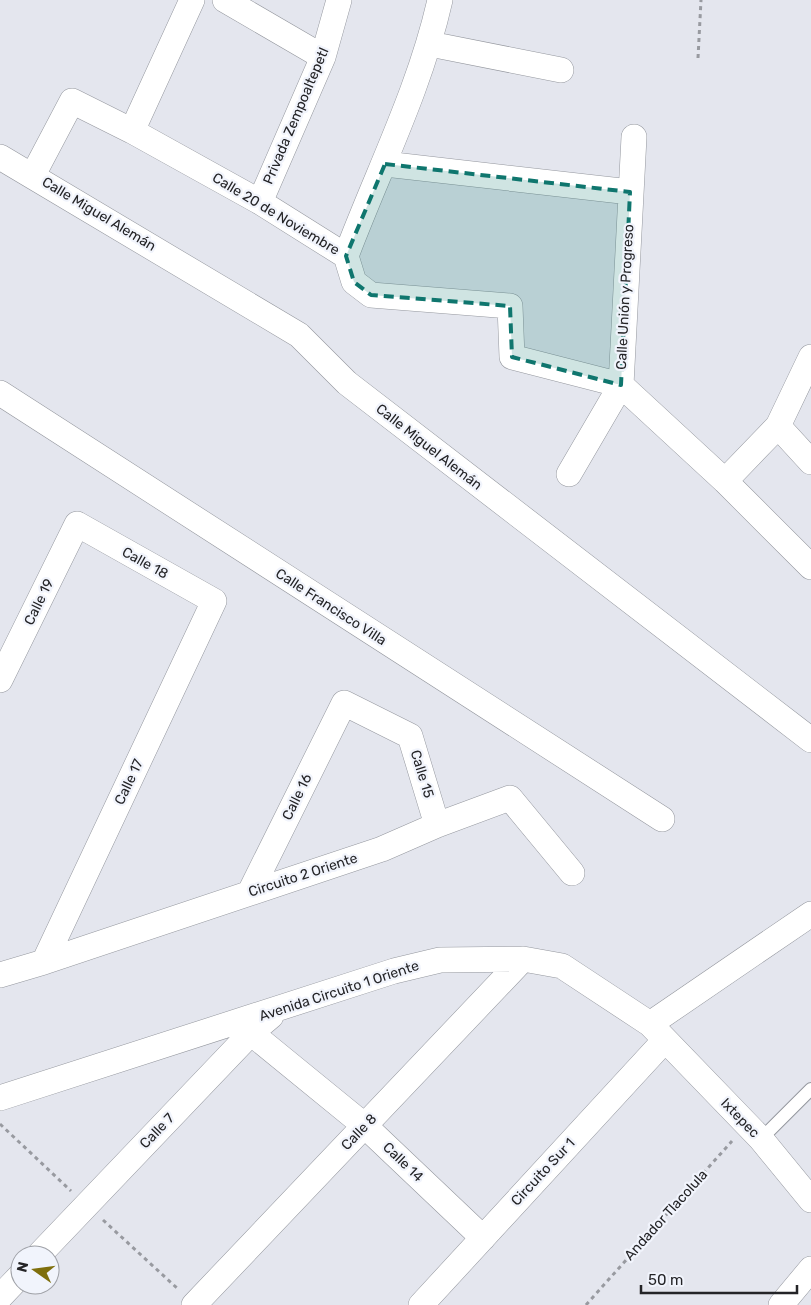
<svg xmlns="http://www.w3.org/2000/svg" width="811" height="1305" font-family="Rubik,sans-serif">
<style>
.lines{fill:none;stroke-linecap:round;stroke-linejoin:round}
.service-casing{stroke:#94979e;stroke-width:14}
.minor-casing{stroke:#94979e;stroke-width:26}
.path{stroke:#989aa0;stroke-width:3;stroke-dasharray:4 4;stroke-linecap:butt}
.service{stroke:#fff;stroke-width:12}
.minor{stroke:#fff;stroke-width:25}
.marked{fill:#0f766e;fill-opacity:0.2;stroke:#0f766e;stroke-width:4;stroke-dasharray:10 6;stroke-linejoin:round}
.labels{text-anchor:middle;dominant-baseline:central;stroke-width:4.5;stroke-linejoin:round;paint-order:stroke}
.street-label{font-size:14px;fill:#242427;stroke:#f1f4fc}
</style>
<rect width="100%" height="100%" fill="#e4e6ee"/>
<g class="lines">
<g class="service-casing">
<path id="service" d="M 761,1139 L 811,1089"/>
</g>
<g class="minor-casing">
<path id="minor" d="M 225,0 L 323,57
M 430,44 L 561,70
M 132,131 L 192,0
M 634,137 L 621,385 L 725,481 L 811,567
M 0,157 L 299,335 L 347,383 L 811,740
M 385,164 L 630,192
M 33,175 L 72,101 L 132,131 L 260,202 L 346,256
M 260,202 L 323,57 L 339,0
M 346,256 L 354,282 L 371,295 L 510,306 L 512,357 L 621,385 L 569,474
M 346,256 C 378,171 420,89 440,0
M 0,393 L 662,819
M 778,426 L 811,462
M 725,481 L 778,426 L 811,357
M 0,680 L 77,524 L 214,601 L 44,962
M 250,892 L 344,703 L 410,736 L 437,825
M 0,975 L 44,962 L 382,849 L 437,825 L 510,798 L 572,873
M 650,1024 L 811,914
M 251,1033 L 365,1126 L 483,1238
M 0,1098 L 394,971 L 440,960 L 523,959 L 562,966 L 650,1024 L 761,1139 L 811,1200
M 39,1255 L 251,1033 L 271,1016
M 0,1297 L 20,1276
M 194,1305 L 523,959
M 421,1305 L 665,1040
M 781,1305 L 811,1269"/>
</g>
<path class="path" d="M 698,58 L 701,0
M 0,1124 L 71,1191
M 103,1220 L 178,1289
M 586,1305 L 732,1141"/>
<use href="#service" class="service"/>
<use href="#minor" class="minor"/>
</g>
<path class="marked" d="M 385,164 L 630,192 L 621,385 L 512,357 L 510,306 L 371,295 L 354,282 L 346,256 Z"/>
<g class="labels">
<g class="street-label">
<text transform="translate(296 116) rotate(-67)">Privada Zempoaltepetl</text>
<text transform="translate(99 214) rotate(31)">Calle Miguel Alemán</text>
<text transform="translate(276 214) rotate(31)">Calle 20 de Noviembre</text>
<text transform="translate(625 297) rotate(-87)">Calle Unión y Progreso</text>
<text transform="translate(429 447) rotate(38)">Calle Miguel Alemán</text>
<text transform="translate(145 563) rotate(29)">Calle 18</text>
<text transform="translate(39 602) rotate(-64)">Calle 19</text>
<text transform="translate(331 607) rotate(33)">Calle Francisco Villa</text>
<text transform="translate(422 774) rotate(73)">Calle 15</text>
<text transform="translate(129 782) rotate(-65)">Calle 17</text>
<text transform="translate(297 797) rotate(-64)">Calle 16</text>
<text transform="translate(303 875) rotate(-18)">Circuito 2 Oriente</text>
<text transform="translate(339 991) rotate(-18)">Avenida Circuito 1 Oriente</text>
<text transform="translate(740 1118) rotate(46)">Ixtepec</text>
<text transform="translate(157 1131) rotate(-46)">Calle 7</text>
<text transform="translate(359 1132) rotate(-46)">Calle 8</text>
<text transform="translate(403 1162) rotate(44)">Calle 14</text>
<text transform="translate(543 1172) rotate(-47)">Circuito Sur 1</text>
<text transform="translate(666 1215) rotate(-48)">Andador Tlacolula</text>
</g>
</g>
<g transform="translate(35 1270) rotate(284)"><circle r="24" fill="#f1f4fc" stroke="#9fa1a7"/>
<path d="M0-4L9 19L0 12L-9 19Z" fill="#7f6f0d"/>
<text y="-8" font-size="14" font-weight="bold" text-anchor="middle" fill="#242427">N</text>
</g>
<path d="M641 1285v8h156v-8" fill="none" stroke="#242427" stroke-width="2.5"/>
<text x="648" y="1285" font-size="15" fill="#242427" stroke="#f1f4fc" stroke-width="4" paint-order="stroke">50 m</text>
</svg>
